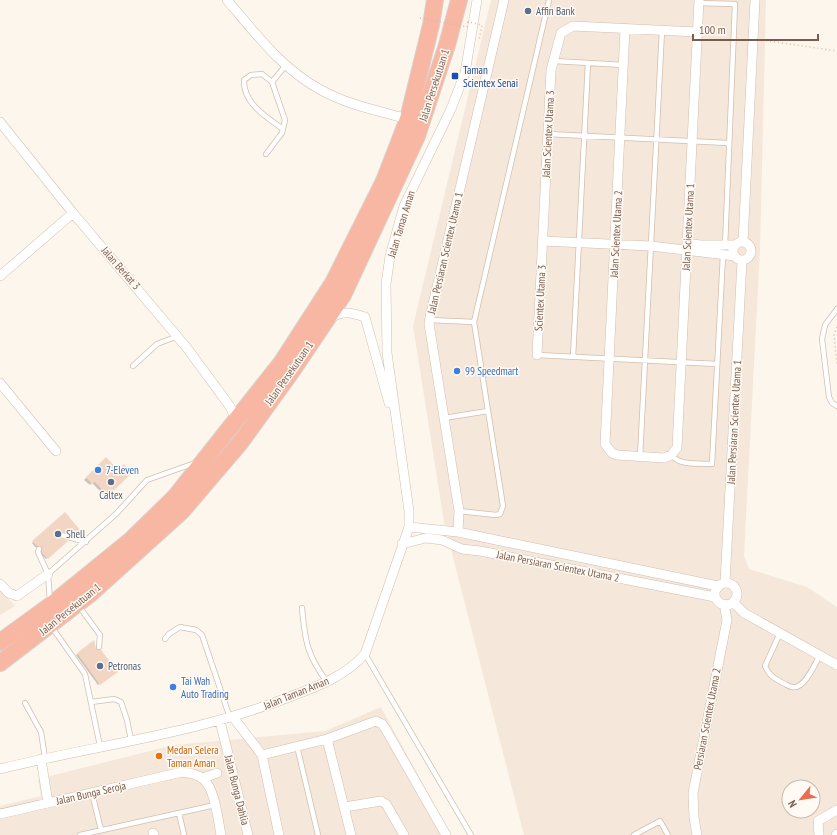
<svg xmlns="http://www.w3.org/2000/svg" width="837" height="835" font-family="'PT Sans Narrow',sans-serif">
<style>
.residential{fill:#f5e8da;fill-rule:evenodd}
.shadow{fill:#0003}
.building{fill:#f3d5c3}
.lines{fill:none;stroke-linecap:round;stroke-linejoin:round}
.lane-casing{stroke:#d1beb0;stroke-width:6}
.street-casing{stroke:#d1beb0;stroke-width:10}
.highway-casing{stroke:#dad1cd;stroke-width:18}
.path{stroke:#d9b8a5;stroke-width:1.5;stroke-dasharray:1 3;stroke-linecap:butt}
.lane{stroke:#fff;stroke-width:4.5}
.street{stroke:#fff;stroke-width:9}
.highway{stroke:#f7b7a3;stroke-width:16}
.path-bridge{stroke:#d9b8a5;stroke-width:1.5;stroke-dasharray:1 3;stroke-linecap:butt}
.service-dot{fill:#5c6f8a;stroke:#fffaf3;stroke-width:1.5}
.transit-dot{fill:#1a4fb4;stroke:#fffaf3;stroke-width:1.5}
.shop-dot{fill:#3f7fe0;stroke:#fffaf3;stroke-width:1.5}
.food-dot{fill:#e8710a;stroke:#fffaf3;stroke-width:1.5}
.labels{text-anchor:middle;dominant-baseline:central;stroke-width:3;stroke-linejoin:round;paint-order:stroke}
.service-label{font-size:11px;fill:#4e5e75;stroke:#fffaf3;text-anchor:start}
.transit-label{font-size:11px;fill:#164399;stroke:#fffaf3;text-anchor:start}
.street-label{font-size:11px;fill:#7a5c4d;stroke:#fffaf3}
.shop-label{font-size:11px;fill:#366cbe;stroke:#fffaf3;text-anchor:start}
.food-label{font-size:11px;fill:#c56008;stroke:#fffaf3;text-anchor:start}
</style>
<rect width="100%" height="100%" fill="#fdf6ec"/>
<path class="residential" d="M 491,0 L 766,0 L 760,250 L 744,556 L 749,569 L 807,587 L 837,607 L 837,835 L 524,835 L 444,522 L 413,326 ZM 789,787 L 813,787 L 813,811 L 789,811 Z
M 0,589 L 15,606 L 0,615 Z
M 381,707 L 451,835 L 0,835 L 0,806 L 41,796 L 38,779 L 174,745 L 325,731 Z"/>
<path class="shadow" d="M 106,458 L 118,471 L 131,473 L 106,497 L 92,483 L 90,485 L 84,480 Z
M 65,514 L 79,530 L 72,536 L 58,533 L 58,539 L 66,541 L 46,559 L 41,554 L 41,548 L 35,547 L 32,543 Z
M 93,642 L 95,650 L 115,673 L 98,685 L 76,655 Z"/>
<path class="building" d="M 106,457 L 118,470 L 124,464 L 132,473 L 108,496 L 95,482 L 92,484 L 86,477 Z
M 65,512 L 80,530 L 75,535 L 59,532 L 59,538 L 68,541 L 48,559 L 42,553 L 42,547 L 37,546 L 32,541 Z
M 94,640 L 96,649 L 101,650 L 118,672 L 100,685 L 77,653 Z"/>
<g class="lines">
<g class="lane-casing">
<path id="lane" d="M 698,3 L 735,4 L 725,246
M 554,61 L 624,65
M 272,82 L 262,74 L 251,75 L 244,80 C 243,103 266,117 283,129
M 548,134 L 728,143
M 266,154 L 282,133 L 285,120 L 272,82 L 286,65
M 837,309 L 825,325 L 822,339 L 829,397 L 832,403 L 837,406
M 429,320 L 474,322
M 537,355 L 717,364
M 573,357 L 588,63
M 133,366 L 157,344 L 178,336
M 444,418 L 488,411
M 671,455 C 680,466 698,463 712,464 L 723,255
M 640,457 L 662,30
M 459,511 L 496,515 L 500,514 L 503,506 L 474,322 L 549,0
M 61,535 L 86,542
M 39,549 L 38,552 L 48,574 L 50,601
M 48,574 L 117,513 L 147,480 L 195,463
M 78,605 L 100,635 L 99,647
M 302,608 C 305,641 307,655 327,682
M 51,626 L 85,674 L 100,746
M 780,633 L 765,666 C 769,676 774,678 783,683 C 786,684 789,687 792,687 C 804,690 815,664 820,655
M 165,639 L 169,634 L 180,627 L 196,630 L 202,635 L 230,718
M 365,654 L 471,835
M 91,702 L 114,699 L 121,702 L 127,720 L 131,740
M 25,703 L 41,732 L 45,758
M 297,746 L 318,835
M 92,793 L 101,830
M 179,813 L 184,835
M 80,835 L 215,805
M 634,835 L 660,821 L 668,835"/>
</g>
<g class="street-casing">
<path id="street" d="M 227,0 C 255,33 282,69 321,90 C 348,105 379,111 408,119
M 625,29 L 605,444 L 612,453 L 617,455 L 664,458 L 671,455 L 677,448 L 699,0
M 0,122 L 73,213 L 187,348 L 229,405 L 236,418
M 543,241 L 651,246 L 735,256
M733 251a9 9 0 1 1 18 0a9 9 0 1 1-18 0Z
M 743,242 L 755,0
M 687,243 L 700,245 L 735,245
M 0,276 L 73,213
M 331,318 C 342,310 353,313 365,317 L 389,403
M 537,355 L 551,70 L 561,33 L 573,26 L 697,32
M 0,383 L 56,451
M 409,527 L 458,532 L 718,586
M 458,532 L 459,511 L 429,324 L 430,317 L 504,0
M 402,544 L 426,538 L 442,540 L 462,549 L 480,551 L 715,597
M 725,583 L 742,261
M715 594a11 11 0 1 1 22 0a11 11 0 1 1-22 0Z
M 0,584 L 9,593 L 17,596 L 48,574
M 733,602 L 744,613 L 837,665
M 233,717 L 262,755 L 279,835
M 220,721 L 248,835
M 327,739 L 351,835
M 262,755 L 327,739 L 376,721 L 382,724 L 385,728 L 446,835
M 41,759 L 48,803
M 0,769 C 97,745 199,733 292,696 C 319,686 345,676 365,654 L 409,527 L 409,511 L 387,353 L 386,284 L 390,256 L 404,206 L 451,109 L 465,73 L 477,0
M 203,778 L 217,773
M 345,807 L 381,801 L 386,804 L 404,835
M 0,814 L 182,772 C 189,773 198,774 203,779 C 215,788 218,820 221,835
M 153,833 L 154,835
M 697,835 L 694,818 L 693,793 L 727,620 L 724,604
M 819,835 L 818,821 L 837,810
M 836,835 L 837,834"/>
</g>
<g class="highway-casing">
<path id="highway" d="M 0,642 L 51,605 L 131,540 L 175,497 L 282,362 L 333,283 L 384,181 L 408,119 L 431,25 L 435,0
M 0,663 L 90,594 L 182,511 L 240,443 L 292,371 L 343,295 L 417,136 L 447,45 L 459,0"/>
</g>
<path class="path" d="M 762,40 L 837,51
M 837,327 L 834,335 L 837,364"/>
<use href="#lane" class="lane"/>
<use href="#street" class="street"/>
<use href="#highway" class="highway"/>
<path class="path-bridge" d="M 420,18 L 467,27 L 468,22 L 482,25 L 479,40"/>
</g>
<g class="service-dot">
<circle cx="528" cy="11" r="4"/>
<circle cx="111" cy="482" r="4"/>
<circle cx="58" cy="534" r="4"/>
<circle cx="100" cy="666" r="4"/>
</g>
<rect class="transit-dot" x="451" y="72" width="8" height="8" rx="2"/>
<g class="shop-dot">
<circle cx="457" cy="371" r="4"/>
<circle cx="98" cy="470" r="4"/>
<circle cx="173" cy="687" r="4"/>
</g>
<circle class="food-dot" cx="159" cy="756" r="4"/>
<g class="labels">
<g class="service-label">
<text x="536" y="11">Affin Bank</text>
<text x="111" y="495" text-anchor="middle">Caltex</text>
<text x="66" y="534">Shell</text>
<text x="108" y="666">Petronas</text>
</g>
<g class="transit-label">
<text x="463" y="70">Taman<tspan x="463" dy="13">Scientex Senai</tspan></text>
</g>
<g class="street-label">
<text transform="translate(434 85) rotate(-72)">Jalan Persekutuan 1</text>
<text transform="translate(548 134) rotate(-87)">Jalan Scientex Utama 3</text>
<text transform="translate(401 224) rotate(-73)">Jalan Taman Aman</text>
<text transform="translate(688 227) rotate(-87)">Jalan Scientex Utama 1</text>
<text transform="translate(616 234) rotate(-87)">Jalan Scientex Utama 2</text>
<text transform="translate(445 253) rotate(-77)">Jalan Persiaran Scientex Utama 1</text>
<text transform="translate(121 268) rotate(49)">Jalan Berkat 3</text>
<text transform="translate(540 298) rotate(-87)">Scientex Utama 3</text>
<text transform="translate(289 373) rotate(-55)">Jalan Persekutuan 1</text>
<text transform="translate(734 422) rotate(-87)">Jalan Persiaran Scientex Utama 1</text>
<text transform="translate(558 566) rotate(11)">Jalan Persiaran Scientex Utama 2</text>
<text transform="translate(70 609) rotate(-39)">Jalan Persekutuan 1</text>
<text transform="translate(296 693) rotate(-22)">Jalan Taman Aman</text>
<text transform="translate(707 719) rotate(-79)">Persiaran Scientex Utama 2</text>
<text transform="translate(237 790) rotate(76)">Jalan Bunga Dahlia</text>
<text transform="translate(91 793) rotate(-13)">Jalan Bunga Seroja</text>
</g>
<g class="shop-label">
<text x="465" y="371">99 Speedmart</text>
<text x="106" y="470">7-Eleven</text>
<text x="181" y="681">Tai Wah<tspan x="181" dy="13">Auto Trading</tspan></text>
</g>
<g class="food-label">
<text x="167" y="750">Medan Selera<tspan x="167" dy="13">Taman Aman</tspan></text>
</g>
</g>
<g transform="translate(801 799) rotate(240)"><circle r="19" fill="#fffaf3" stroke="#cabbb1"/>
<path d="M0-3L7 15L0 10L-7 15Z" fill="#e76f51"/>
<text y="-6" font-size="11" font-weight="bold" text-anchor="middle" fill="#7a5c4d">N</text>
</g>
<path d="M693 34v6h125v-6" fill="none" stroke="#7a5c4d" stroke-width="2"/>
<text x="699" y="34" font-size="12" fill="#7a5c4d" stroke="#fffaf3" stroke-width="3" paint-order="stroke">100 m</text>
</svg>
